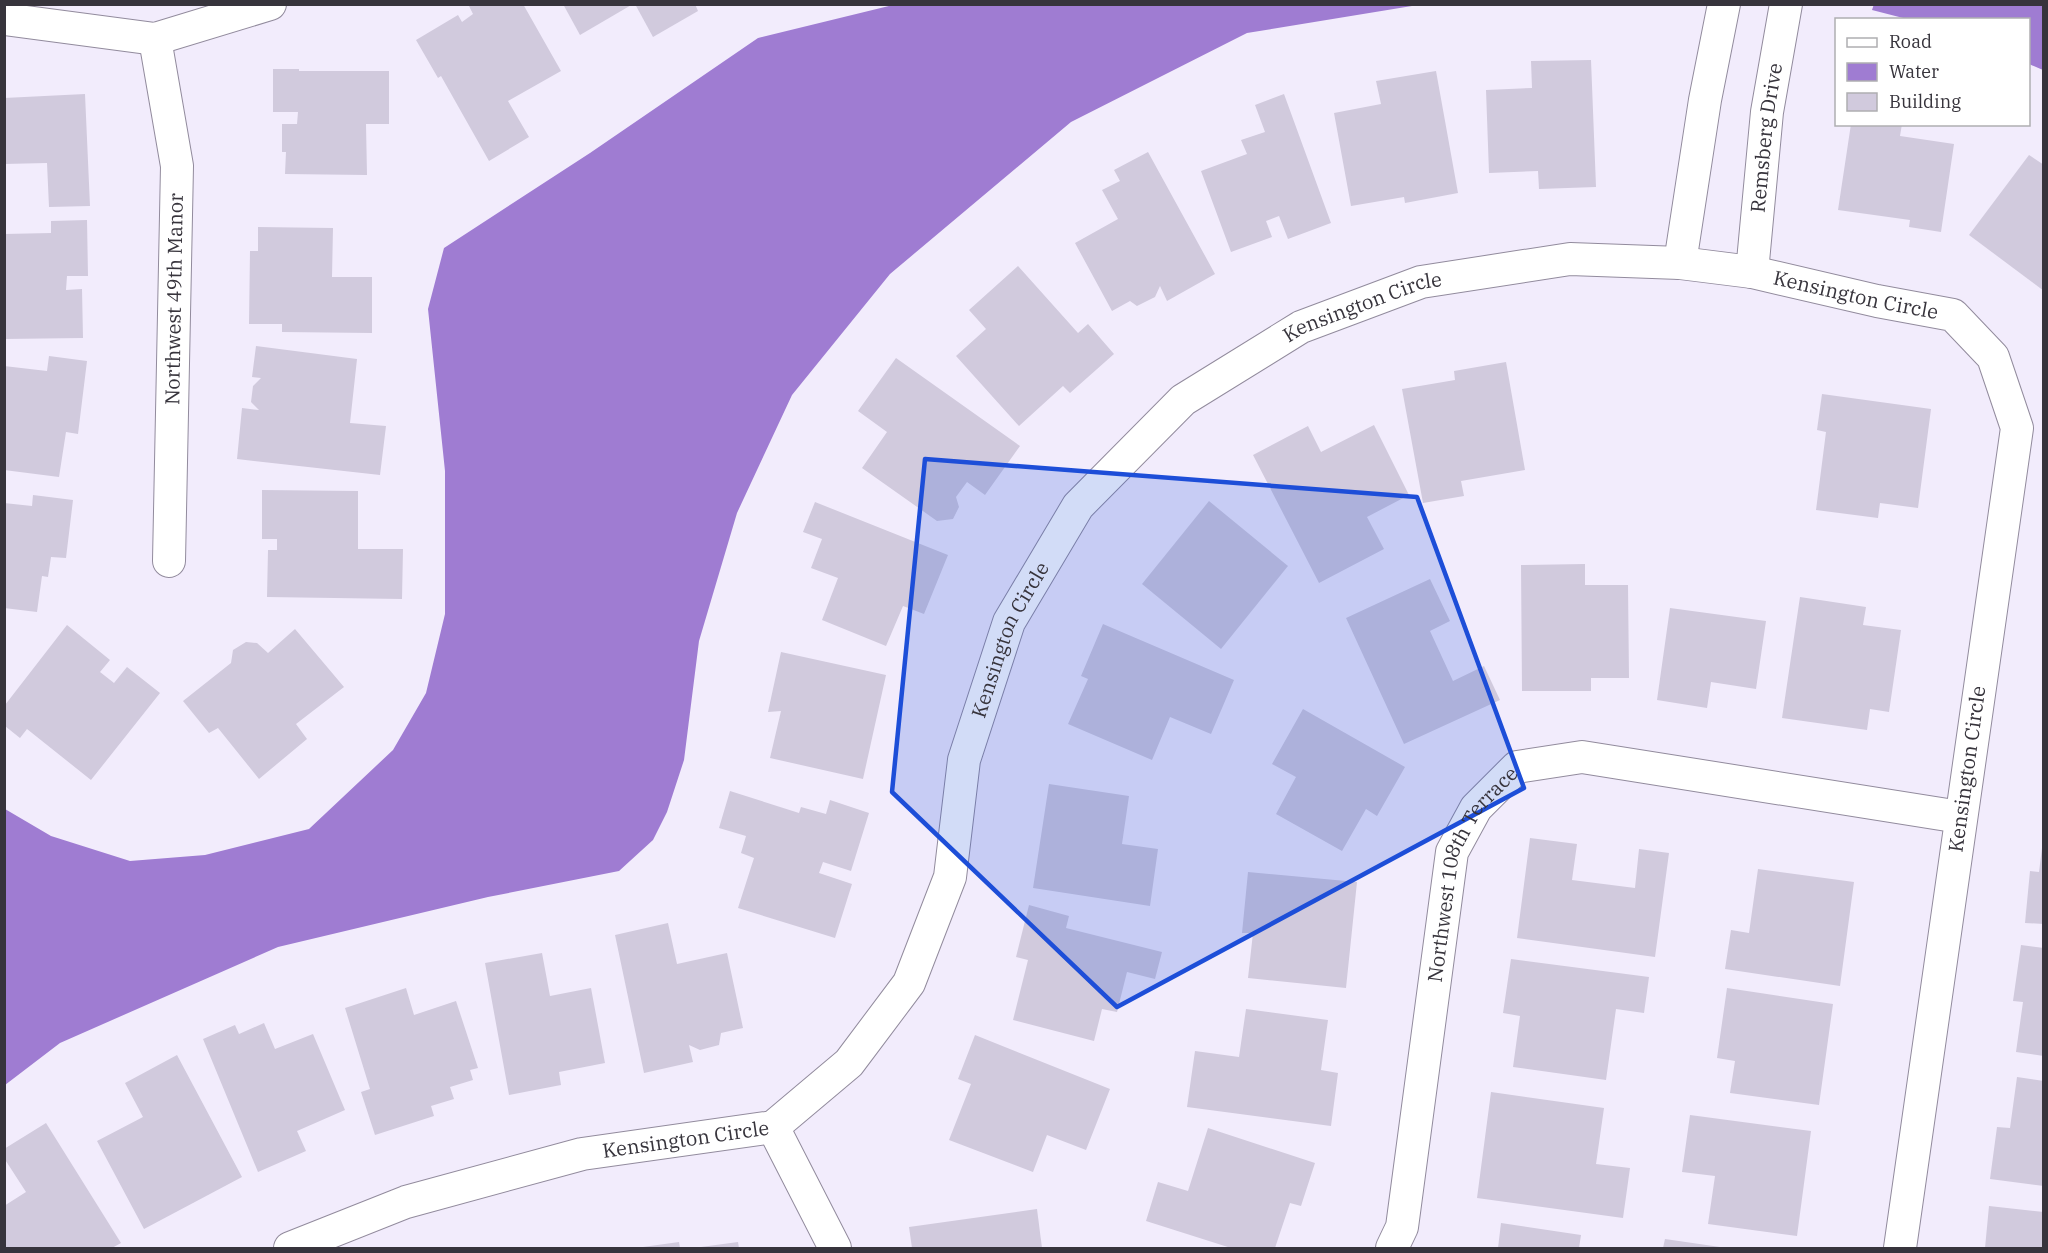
<svg xmlns="http://www.w3.org/2000/svg" width="2048" height="1253" font-family="'IBM Plex Serif',serif">
<rect width="100%" height="100%" fill="#f2ecfc"/>
<!-- water -->
<g fill="#9f7cd2">
<path d="M1874,4L2043,5V70L2029,64L2028,20L1907,19L1872,10Z"/>
<path d="M893,5H1418L1247,33L1071,122L890,274L792,395L737,513L699,641L684,760L667,812L653,840L619,871L488,897L278,947L60,1043L5,1085V809L51,836L130,861L205,855L309,829L393,750L426,693L445,614V471L428,309L444,248L590,153L758,38Z"/>
</g>
<!-- building -->
<g fill="#d1cadd">
<path d="M523,4L561,71L508,101L529,137L489,161L441,76L438,78L416,40L458,15L462,22L473,14L468,4Z"/>
<path d="M563,4H633L580,35Z"/>
<path d="M635,4H695L698,11L653,37Z"/>
<path d="M1591,60L1596,187L1539,189L1538,171L1489,173L1486,90L1532,88L1531,61Z"/>
<path d="M273,69H299V71H389V124H366L367,175L285,174L286,152H282V124H297L298,112H273Z"/>
<path d="M1436,71L1458,193L1405,203L1404,197L1351,206L1334,113L1381,104L1376,81Z"/>
<path d="M85,94L90,206L49,207L47,163L4,164V98Z"/>
<path d="M1284,94L1331,223L1288,239L1279,216L1266,221L1272,237L1231,252L1201,171L1247,154L1241,140L1265,132L1255,105Z"/>
<path d="M1851,124H1902L1900,136L1954,144L1941,232L1909,227L1910,220L1838,210Z"/>
<path d="M1148,152L1215,274L1167,301L1160,286L1155,297L1137,306L1130,301L1112,311L1075,243L1118,219L1102,190L1120,181L1114,170Z"/>
<path d="M2029,155L2044,165V291L1969,235Z"/>
<path d="M87,220L88,276H67L66,290L82,289L83,338L4,339V234L51,233V221Z"/>
<path d="M258,227L333,228L332,277H372V333L282,332V324H249L250,251H258Z"/>
<path d="M1018,266L1078,333L1088,324L1114,354L1070,393L1063,386L1019,426L956,356L986,329L969,310Z"/>
<path d="M256,346L357,359L350,423L386,426L380,475L237,459L242,408L259,410L251,402L253,386L261,378L252,377Z"/>
<path d="M49,356L87,361L78,434L66,432L59,477L4,470V366L47,371Z"/>
<path d="M896,358L1020,446L985,495L967,482L956,497L959,507L953,519L937,521L862,468L887,432L858,411Z"/>
<path d="M1506,362L1525,470L1461,481L1464,496L1423,503L1402,389L1455,380L1454,371Z"/>
<path d="M1822,394L1931,409L1918,508L1880,503L1878,518L1816,510L1826,432L1817,430Z"/>
<path d="M1374,425L1409,495L1367,517L1384,549L1319,583L1253,455L1308,426L1321,452Z"/>
<path d="M262,490L358,491V549H403L402,599L267,597L268,550H277V539H262Z"/>
<path d="M33,495L73,500L66,558L51,557L48,577L42,576L37,612L4,608V503L32,506Z"/>
<path d="M1209,501L1288,566L1221,649L1142,584Z"/>
<path d="M815,502L948,555L924,614L903,606L886,646L822,620L838,578L811,568L822,539L803,532Z"/>
<path d="M1585,564V585H1628L1629,678H1591V691H1522L1521,565Z"/>
<path d="M1430,579L1450,621L1430,631L1453,681L1484,666L1500,700L1404,744L1346,618Z"/>
<path d="M1800,597L1866,607L1863,625L1901,630L1889,712L1870,709L1867,730L1782,718Z"/>
<path d="M1670,608L1766,621L1756,689L1711,682L1707,708L1657,700Z"/>
<path d="M1103,624L1234,680L1211,734L1170,717L1152,760L1068,724L1088,679L1081,676Z"/>
<path d="M67,625L110,660L100,672L114,683L127,667L160,693L91,780L27,729L20,738L5,726V705Z"/>
<path d="M295,629L344,687L296,724L307,739L259,779L218,728L209,733L183,701L231,663L233,650L246,642L257,643L268,653Z"/>
<path d="M781,652L886,675L863,779L770,758L781,711L768,712Z"/>
<path d="M1303,709L1405,767L1377,816L1366,809L1342,851L1276,814L1296,777L1272,764Z"/>
<path d="M1049,784L1129,796L1122,844L1158,849L1150,906L1033,888Z"/>
<path d="M730,791L799,813L801,807L826,814L830,800L869,813L851,871L823,862L819,873L852,884L835,938L738,908L754,858L741,853L746,836L719,828Z"/>
<path d="M1530,838L1577,844L1572,880L1635,888L1639,849L1669,853L1655,957L1517,938Z"/>
<path d="M2042,848H2044V924L2025,923L2030,871L2039,872Z"/>
<path d="M1758,869L1854,882L1840,986L1725,969L1731,930L1749,933Z"/>
<path d="M1248,872L1357,882L1346,988L1248,978L1253,933H1242Z"/>
<path d="M1029,905L1069,916L1066,928L1162,952L1155,979L1127,972L1117,1012L1102,1009L1094,1041L1013,1020L1028,960L1016,957Z"/>
<path d="M668,923L677,964L727,953L743,1028L721,1033L719,1045L700,1050L689,1045L693,1062L644,1073L615,935Z"/>
<path d="M2021,945L2044,948V1056L2016,1052L2023,1002L2013,1001Z"/>
<path d="M542,953L550,996L591,988L605,1063L559,1072L561,1085L509,1095L485,963Z"/>
<path d="M1511,959L1649,977L1644,1013L1616,1009L1606,1080L1513,1067L1520,1016L1503,1013Z"/>
<path d="M406,988L414,1015L456,1001L478,1068L470,1070L473,1080L450,1087L454,1099L431,1106L434,1116L375,1135L361,1092L370,1089L345,1008Z"/>
<path d="M1727,988L1833,1004L1819,1105L1730,1093L1735,1061L1717,1058Z"/>
<path d="M1246,1009L1328,1020L1321,1070L1338,1073L1331,1126L1187,1107L1195,1051L1239,1057Z"/>
<path d="M264,1023L275,1049L313,1034L345,1110L297,1131L306,1151L258,1172L203,1039L235,1025L239,1034Z"/>
<path d="M975,1035L1110,1089L1086,1150L1047,1135L1033,1172L949,1140L971,1084L958,1079Z"/>
<path d="M177,1055L242,1177L144,1229L97,1141L143,1117L125,1083Z"/>
<path d="M2017,1077L2044,1081V1186L1990,1179L1997,1127L2010,1128Z"/>
<path d="M1491,1092L1604,1108L1596,1164L1630,1168L1623,1218L1477,1198Z"/>
<path d="M1690,1115L1811,1131L1797,1236L1708,1224L1715,1176L1682,1172Z"/>
<path d="M46,1123L121,1243L112,1248H7L4,1245V1206L26,1192L4,1158V1149Z"/>
<path d="M1208,1128L1315,1163L1301,1206L1290,1203L1275,1248H1231L1146,1221L1158,1182L1188,1191Z"/>
<path d="M1989,1206L2044,1212V1248H1985Z"/>
<path d="M1037,1209L1042,1248H912L909,1227Z"/>
<path d="M1501,1223L1581,1235L1579,1248H1498Z"/>
<path d="M1665,1239L1720,1247L1719,1248H1663Z"/>
<path d="M679,1242L680,1248H643V1247Z"/>
<path d="M738,1242L739,1248H701V1247Z"/>
</g>
<g fill="none" stroke-linecap="round" stroke-linejoin="round">
<!-- street casing -->
<g stroke="#928b9d" stroke-width="34">
<g id="street">
<path d="M4,19L155,39L270,4"/>
<path d="M155,39L177,166L169,561"/>
<path d="M1680,263L1705,100L1724,4"/>
<path id="s1" d="M1752,272L1767,112L1786,4"/>
<path d="M773,1127L835,1248"/>
<path id="s2" d="M290,1248L406,1202L582,1154L773,1127L849,1063L909,983L950,877L964,760L1009,622L1078,506L1183,400L1301,327L1421,282L1570,259L1680,263L1752,272L1877,301L1953,315L1993,357L2017,428L1900,1248"/>
<path id="s3" d="M1392,1248L1402,1227L1452,852L1476,808L1517,767L1582,757L1960,817"/>
</g>
</g>
<!-- street -->
<use href="#street" stroke="#fff" stroke-width="32"/>
</g>
<!-- marked area -->
<path fill="#1d4ed8" fill-opacity="0.2" stroke="#1d4ed8" stroke-width="4.5" stroke-linejoin="round" d="M925,459L1417,497L1524,788L1117,1007L892,792Z"/>
<g text-anchor="middle" stroke-width="5" stroke-linejoin="round" paint-order="stroke">
<!-- street labels -->
<g font-size="20" fill="#37343c" stroke="#fff">
<text dy="7" stroke="none"><textPath href="#s1" startOffset="135">Remsberg Drive</textPath></text>
<text dy="7" stroke="none"><textPath href="#s2" startOffset="2067">Kensington Circle</textPath></text>
<text transform="translate(174 299) rotate(-89)" y="7">Northwest 49th Manor</text>
<text dy="7" stroke="none"><textPath href="#s2" startOffset="1564">Kensington Circle</textPath></text>
<text dy="7" stroke="none"><textPath href="#s2" startOffset="1060">Kensington Circle</textPath></text>
<text transform="translate(1967 769) rotate(-82)" y="7">Kensington Circle</text>
<text dy="7" stroke="none"><textPath href="#s3" startOffset="388">Northwest 108th Terrace</textPath></text>
<text dy="7" stroke="none"><textPath href="#s2" startOffset="412">Kensington Circle</textPath></text>
</g>
</g>
<!-- border -->
<rect width="2048" height="1253" fill="none" stroke="#37343c" stroke-width="12"/>
<!-- legend -->
<rect x="1835" y="18" width="195" height="108" fill="#ffffff" stroke="#afaeb1" stroke-width="1.5"/>
<rect x="1847" y="38" width="30" height="9" fill="#ffffff" stroke="#afaeb1" stroke-width="1.5"/>
<text x="1889" y="48" font-size="18" fill="#37343c">Road</text>
<rect x="1847" y="63" width="30" height="18" fill="#9f7cd2" stroke="#afaeb1" stroke-width="1.5"/>
<text x="1889" y="78" font-size="18" fill="#37343c">Water</text>
<rect x="1847" y="93" width="30" height="18" fill="#d1cadd" stroke="#afaeb1" stroke-width="1.5"/>
<text x="1889" y="108" font-size="18" fill="#37343c">Building</text>
</svg>
